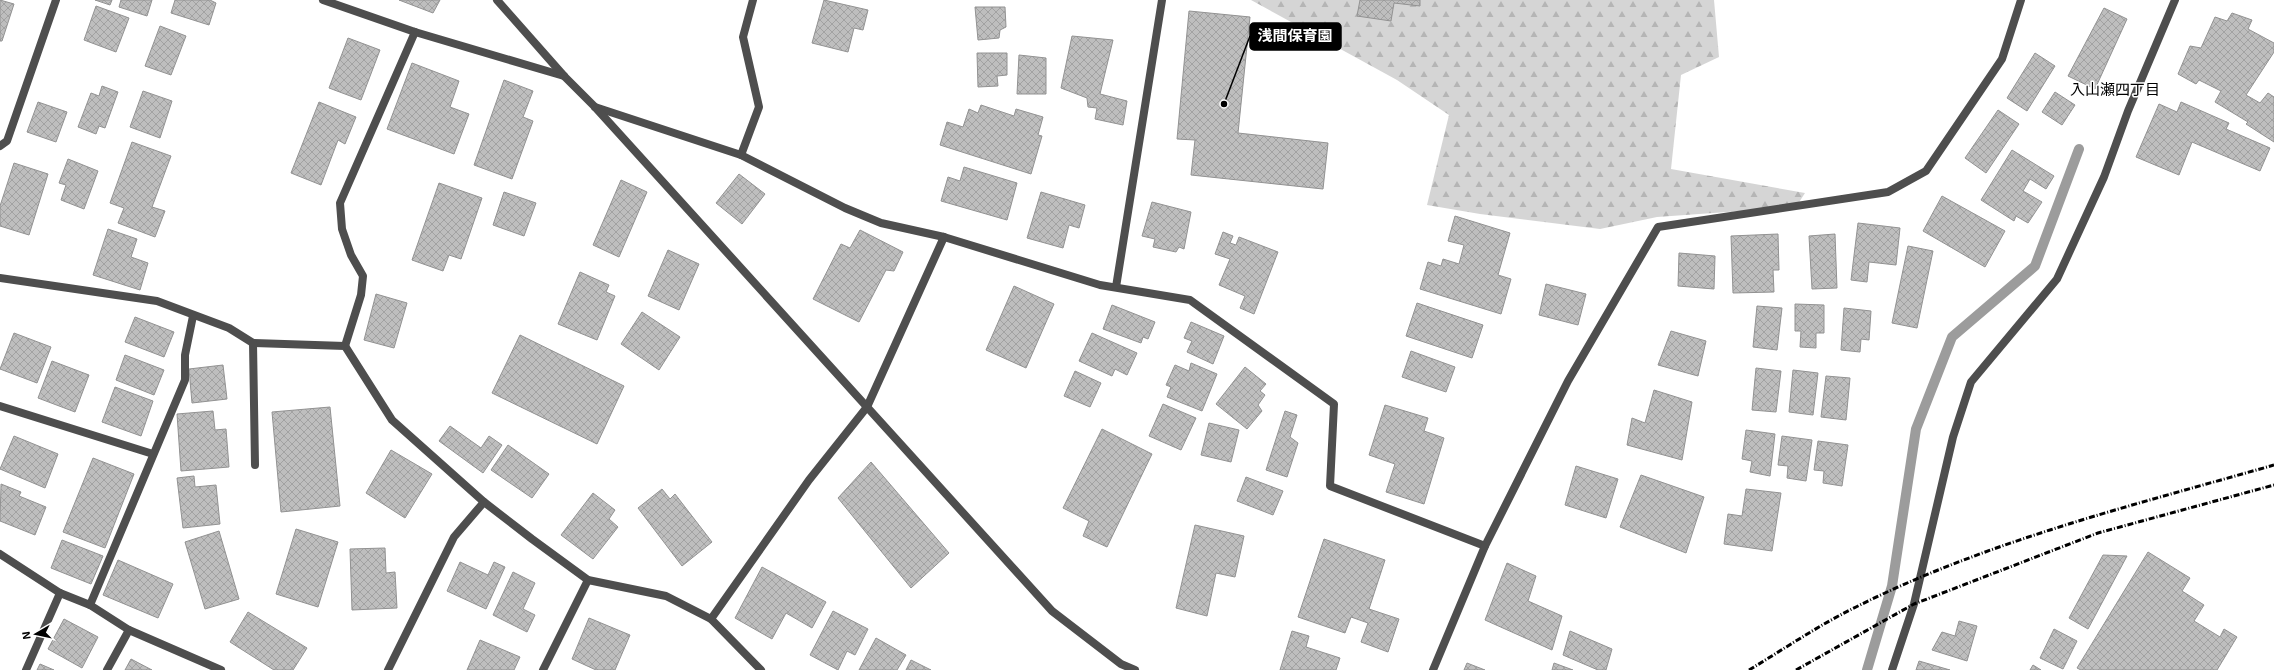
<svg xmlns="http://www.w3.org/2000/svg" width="2274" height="670" font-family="'Exo 2','Noto Sans JP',sans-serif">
<defs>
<pattern id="forest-firs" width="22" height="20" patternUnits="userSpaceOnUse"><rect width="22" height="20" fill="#d5d5d5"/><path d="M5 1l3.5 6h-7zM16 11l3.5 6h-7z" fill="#b5b5b5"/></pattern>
<pattern id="building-cross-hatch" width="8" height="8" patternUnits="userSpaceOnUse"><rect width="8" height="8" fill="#bebebe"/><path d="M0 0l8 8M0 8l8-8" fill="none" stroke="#a2a2a2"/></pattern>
</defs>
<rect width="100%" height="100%" fill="#fff"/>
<!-- forest -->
<path fill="url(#forest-firs)" d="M1251,0H1714L1719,57L1681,75L1671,169L1805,193L1796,207L1657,217L1600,229L1480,214L1427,205L1449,115L1397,80Z"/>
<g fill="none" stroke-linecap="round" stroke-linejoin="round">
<!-- stream -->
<path stroke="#9c9c9c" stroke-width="10" d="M1867,670L1892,586L1916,429L1952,337L2035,266L2079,149"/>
</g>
<!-- building -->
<g fill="url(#building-cross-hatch)" stroke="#929292">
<path d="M0,0L14,4L2,41H0Z"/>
<path d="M95,0H112L110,5Z"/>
<path d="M121,0H152L147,16L119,7Z"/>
<path d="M175,0H210L216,3L209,25L171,13Z"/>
<path d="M399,0H440L433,13Z"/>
<path d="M824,0L868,10L863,30L854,28L848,52L812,43Z"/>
<path d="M1360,0H1420V6L1394,3L1391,21L1357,16Z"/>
<path d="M96,6L129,18L116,52L84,40Z"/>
<path d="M975,7H1005L1006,27L1000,30L999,38L978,40Z"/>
<path d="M2104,8L2127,19L2095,89L2068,76Z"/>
<path d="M1189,11L1250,17L1238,133L1328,143L1323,189L1191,175L1195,140L1177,139Z"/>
<path d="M2232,13L2252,20L2248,29L2274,43V52L2246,95L2260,103L2268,93L2274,97V142L2246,124L2248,122L2215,102L2221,91L2199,80L2196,84L2178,74L2190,46L2201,48L2215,17L2227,21Z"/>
<path d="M160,26L186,36L171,75L145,66Z"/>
<path d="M1072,36L1113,40L1100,94L1127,101L1123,125L1095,119L1097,108L1088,107L1087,98L1061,88Z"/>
<path d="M348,38L380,50L361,100L329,88Z"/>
<path d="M977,53H1007V75L997,76L998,86L978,87Z"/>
<path d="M2035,53L2055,66L2027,111L2007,98Z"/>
<path d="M1019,55L1046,58V94H1017Z"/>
<path d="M412,63L459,81L450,107L469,114L454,154L387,129Z"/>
<path d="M504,80L533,91L523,117L533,121L512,179L474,165Z"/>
<path d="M102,86L118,92L105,128L99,126L96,134L78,127L91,93L99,96Z"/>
<path d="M143,91L172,101L160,138L130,127Z"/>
<path d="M2055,92L2075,105L2062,125L2042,112Z"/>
<path d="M38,102L67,112L56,142L27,132Z"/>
<path d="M319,102L356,117L345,144L338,140L321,185L291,173Z"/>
<path d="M2181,102L2229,123L2226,129L2270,148L2260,171L2192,142L2179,175L2136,157L2159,104L2177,112Z"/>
<path d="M981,105L1014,116L1016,109L1043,117L1038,135L1042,136L1031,174L940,145L947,122L963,127L969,109L978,113Z"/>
<path d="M1998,110L2019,124L1986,173L1965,158Z"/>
<path d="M132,142L171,156L152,207L165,211L155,237L118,223L124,208L110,203Z"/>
<path d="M2012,150L2054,176L2046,189L2030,179L2023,191L2042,202L2028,223L2016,216L2014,221L1981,200Z"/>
<path d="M68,159L98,171L84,209L61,200L66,185L59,183Z"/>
<path d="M14,163L48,174L29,235L0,226V206Z"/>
<path d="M964,167L1017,183L1007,220L941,201L948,177L960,181Z"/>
<path d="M739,174L765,194L742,224L716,203Z"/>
<path d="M621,180L647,192L619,257L593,245Z"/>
<path d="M439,183L482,198L461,259L449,255L443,271L412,260Z"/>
<path d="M504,192L536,203L524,236L493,225Z"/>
<path d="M1041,192L1085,205L1079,228L1069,225L1063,248L1027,238Z"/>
<path d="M1942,196L2005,231L1985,267L1923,231Z"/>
<path d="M1152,202L1191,212L1184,249L1179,247L1176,252L1153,247L1155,239L1142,236Z"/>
<path d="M1455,216L1510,233L1498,275L1511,279L1501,314L1420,289L1428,262L1441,266L1443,259L1459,264L1464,245L1448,241Z"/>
<path d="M1858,223L1900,228L1896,265L1869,262L1867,282L1851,280Z"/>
<path d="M108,229L137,239L131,257L148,263L140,290L93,275Z"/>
<path d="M860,230L903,252L894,271L886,270L859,322L813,299L841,244L850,248Z"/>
<path d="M1223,232L1233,236L1230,243L1236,245L1239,237L1278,252L1254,314L1240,308L1245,296L1219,285L1230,259L1215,254Z"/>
<path d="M1778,234L1779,270H1773L1774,292L1733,293L1731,236Z"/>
<path d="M1835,234L1837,288L1812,289L1809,236Z"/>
<path d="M1908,246L1933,251L1917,328L1892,323Z"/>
<path d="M668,250L699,264L679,310L648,296Z"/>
<path d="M1679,253L1715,256L1714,289L1678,286Z"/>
<path d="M580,272L609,285L606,292L615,296L597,340L558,324Z"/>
<path d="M1546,284L1586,294L1578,325L1539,315Z"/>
<path d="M1014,286L1054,304L1026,368L986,350Z"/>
<path d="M376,294L407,303L394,348L364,340Z"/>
<path d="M1417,303L1483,325L1472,358L1406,336Z"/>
<path d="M1795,304L1824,305V333H1816V348L1800,347L1801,331H1795Z"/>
<path d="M1112,305L1155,322L1148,339L1143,337L1141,343L1103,329Z"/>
<path d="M1757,306L1782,308L1777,350L1753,347Z"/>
<path d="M1844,308L1871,311L1869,340L1861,339L1860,352L1841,350Z"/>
<path d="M642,312L680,337L659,370L621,344Z"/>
<path d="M135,317L174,332L164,357L125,342Z"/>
<path d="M1191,322L1224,336L1213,364L1187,352L1192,341L1184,338Z"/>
<path d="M1671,331L1706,341L1698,376L1658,365Z"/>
<path d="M14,333L51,347L37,383L0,369Z"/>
<path d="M1092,333L1137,353L1127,375L1115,369L1112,376L1079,361Z"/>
<path d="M520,335L624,386L597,444L492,393Z"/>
<path d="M1411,351L1455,367L1446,392L1402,377Z"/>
<path d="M125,355L164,370L154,395L116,380Z"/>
<path d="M52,361L89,375L75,412L38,398Z"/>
<path d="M1191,363L1217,374L1202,411L1167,397L1171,387L1166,385L1175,365L1189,371Z"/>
<path d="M223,365L227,399L192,403L189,369Z"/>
<path d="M1245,367L1266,384L1260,391L1265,395L1258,405L1262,411L1247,429L1216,404Z"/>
<path d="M1756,368L1781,371L1776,412L1752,410Z"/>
<path d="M1793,370L1818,373L1813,415L1789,412Z"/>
<path d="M1075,371L1101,383L1090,407L1064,396Z"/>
<path d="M1826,376L1850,378L1846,420L1821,417Z"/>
<path d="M115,387L153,401L141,436L102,422Z"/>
<path d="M1654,390L1692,402L1682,460L1627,445L1632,418L1645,423Z"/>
<path d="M1163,404L1196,418L1181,450L1149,436Z"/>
<path d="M1385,405L1428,418L1424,431L1444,438L1424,504L1386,492L1395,464L1369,455Z"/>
<path d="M330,407L340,506L281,512L272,412Z"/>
<path d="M213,411L215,430L226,429L229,467L181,471L177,414Z"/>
<path d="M1285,411L1297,415L1290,437L1298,443L1287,477L1266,470Z"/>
<path d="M1209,423L1239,430L1231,462L1201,455Z"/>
<path d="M450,426L481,448L489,436L502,445L483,473L439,441Z"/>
<path d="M1102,429L1152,454L1107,547L1083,536L1089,521L1063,508Z"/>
<path d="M1746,430L1775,434L1770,476L1750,472L1752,461L1742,459Z"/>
<path d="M14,436L58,454L45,488L0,469Z"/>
<path d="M1782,436L1812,440L1806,481L1787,478L1788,466L1778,465Z"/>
<path d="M1818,441L1848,445L1842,486L1823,483L1824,471L1814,470Z"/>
<path d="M508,445L549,474L532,498L491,470Z"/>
<path d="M391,450L432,474L405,518L366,493Z"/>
<path d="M93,458L134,474L105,548L63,532Z"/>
<path d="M871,462L949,553L911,588L838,498Z"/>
<path d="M1576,466L1618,479L1606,518L1565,505Z"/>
<path d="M1641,475L1704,497L1686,553L1620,527Z"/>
<path d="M194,476L195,487L216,485L220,524L183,528L177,478Z"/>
<path d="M1246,477L1283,491L1273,515L1237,501Z"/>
<path d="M1,484L21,492L19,496L46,507L35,535L0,521Z"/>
<path d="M662,489L670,499L675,494L712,542L682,566L638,508Z"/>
<path d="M1746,489L1781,493L1772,551L1724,544L1728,514L1742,516Z"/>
<path d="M593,493L615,510L609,519L618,527L593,559L561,535Z"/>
<path d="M1195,525L1244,536L1235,577L1216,573L1207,616L1176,608Z"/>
<path d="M296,529L338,542L318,607L276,594Z"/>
<path d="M219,531L239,599L205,609L185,542Z"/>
<path d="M1324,539L1385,560L1369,609L1399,619L1388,652L1361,642L1368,623L1351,617L1345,633L1298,617Z"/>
<path d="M62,540L103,556L91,584L51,568Z"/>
<path d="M385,548L386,573L395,572L397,608L352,610L350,549Z"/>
<path d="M2148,552L2190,578L2182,591L2204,605L2194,621L2220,637L2224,629L2237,637L2217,670H2081L2077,668Z"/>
<path d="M2103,555L2127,556L2088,629L2069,618Z"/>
<path d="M118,560L173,584L158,618L103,595Z"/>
<path d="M460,562L488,575L494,562L505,567L486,609L447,591Z"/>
<path d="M1507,563L1536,576L1528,601L1562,616L1552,650L1485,620Z"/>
<path d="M762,567L826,602L812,628L786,613L772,639L735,618Z"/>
<path d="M513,572L535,583L523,609L535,615L527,632L493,615Z"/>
<path d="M833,611L868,629L855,655L847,651L838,670L810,655Z"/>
<path d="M248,612L307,648L293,670H274L230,642Z"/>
<path d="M589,618L630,635L615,670H596L572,659Z"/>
<path d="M64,619L98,637L82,668L48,649Z"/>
<path d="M1959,621L1977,626L1967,661L1932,650L1942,632L1955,636Z"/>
<path d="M2054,629L2077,641L2063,669L2040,658Z"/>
<path d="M1292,631L1309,636L1306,647L1340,658L1336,670H1280Z"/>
<path d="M1570,631L1612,649L1606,670H1598L1563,655Z"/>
<path d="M876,638L906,655L897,670H859Z"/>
<path d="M480,640L520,657L514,670H467Z"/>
<path d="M131,659L152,670H125Z"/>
<path d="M911,660L931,670H906Z"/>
<path d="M1919,661L1950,670H1916Z"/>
<path d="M1467,663L1485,670H1464Z"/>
<path d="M1554,663L1573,670H1552Z"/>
<path d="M40,664L54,670H37Z"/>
<path d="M2033,665L2041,670H2030Z"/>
</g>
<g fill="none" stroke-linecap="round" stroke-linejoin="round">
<!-- minor -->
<g stroke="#4e4e4e" stroke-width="8">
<path d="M323,0L415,32L564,76"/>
<path d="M595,107L741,155L845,208L881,223L944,237L1100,285L1190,300L1334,404L1330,486L1485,546"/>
<path d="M0,146L7,141L56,0"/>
<path d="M741,155L759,107L743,37L753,0"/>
<path d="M0,278L157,301L229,328L253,343L345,346L392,420L484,502L532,539L588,580L666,596L711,619L761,670"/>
<path d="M1116,287L1162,0"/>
<path d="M253,343L255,465"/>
<path d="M345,346L361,295L363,276L351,255L342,229L340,203L415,32"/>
<path d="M0,406L153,454"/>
<path d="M0,554L60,593L90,605L129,630L221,670"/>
<path d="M90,605L185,380V355L193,316"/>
<path d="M711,619L809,480L867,407L944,237"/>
<path d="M26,670L60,593"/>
<path d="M107,670L129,630"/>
<path d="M388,670L454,537L484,502"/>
<path d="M543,670L588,580"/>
<path d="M1433,670L1485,546L1568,381L1658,227L1888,192L1926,171L2002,59L2021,0"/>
<path d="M1892,670L1914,604L1953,437L1971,382L2057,279L2104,177L2128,111L2175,0"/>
</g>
<!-- tertiary -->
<path stroke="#4e4e4e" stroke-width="8" d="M497,0L564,76L595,107L1052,611L1121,664L1135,670"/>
<!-- rail -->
<g stroke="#000" stroke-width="3" stroke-dasharray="6 2 1 2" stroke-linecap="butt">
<path d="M1749,670C1784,649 1819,625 1856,607C1987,541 2134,505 2274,465"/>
<path d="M1796,670L1914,604L2098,533L2274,485"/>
</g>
</g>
<g text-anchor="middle" stroke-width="3" stroke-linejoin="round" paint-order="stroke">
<!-- neighbourhood labels -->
<g font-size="15" fill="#000" stroke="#fff">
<text x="2115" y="95">入山瀬四丁目</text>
</g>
</g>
<!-- callouts -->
<path fill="none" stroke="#000" stroke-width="1.5" d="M1224 104L1250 36"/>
<circle fill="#000" stroke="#fff" stroke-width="1.5" cx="1224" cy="104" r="4"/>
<rect fill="#000" stroke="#000" stroke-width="1.5" x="1250" y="23" width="91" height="27" rx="4"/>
<g font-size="15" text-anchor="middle" font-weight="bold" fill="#fff">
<text x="1295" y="41">浅間保育園</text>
</g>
<!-- north arrow -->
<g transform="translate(36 634) rotate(261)" stroke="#ffffff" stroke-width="3" paint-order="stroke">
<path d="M0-3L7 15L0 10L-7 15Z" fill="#000000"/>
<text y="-6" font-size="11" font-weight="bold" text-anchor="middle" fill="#000000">N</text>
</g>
</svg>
